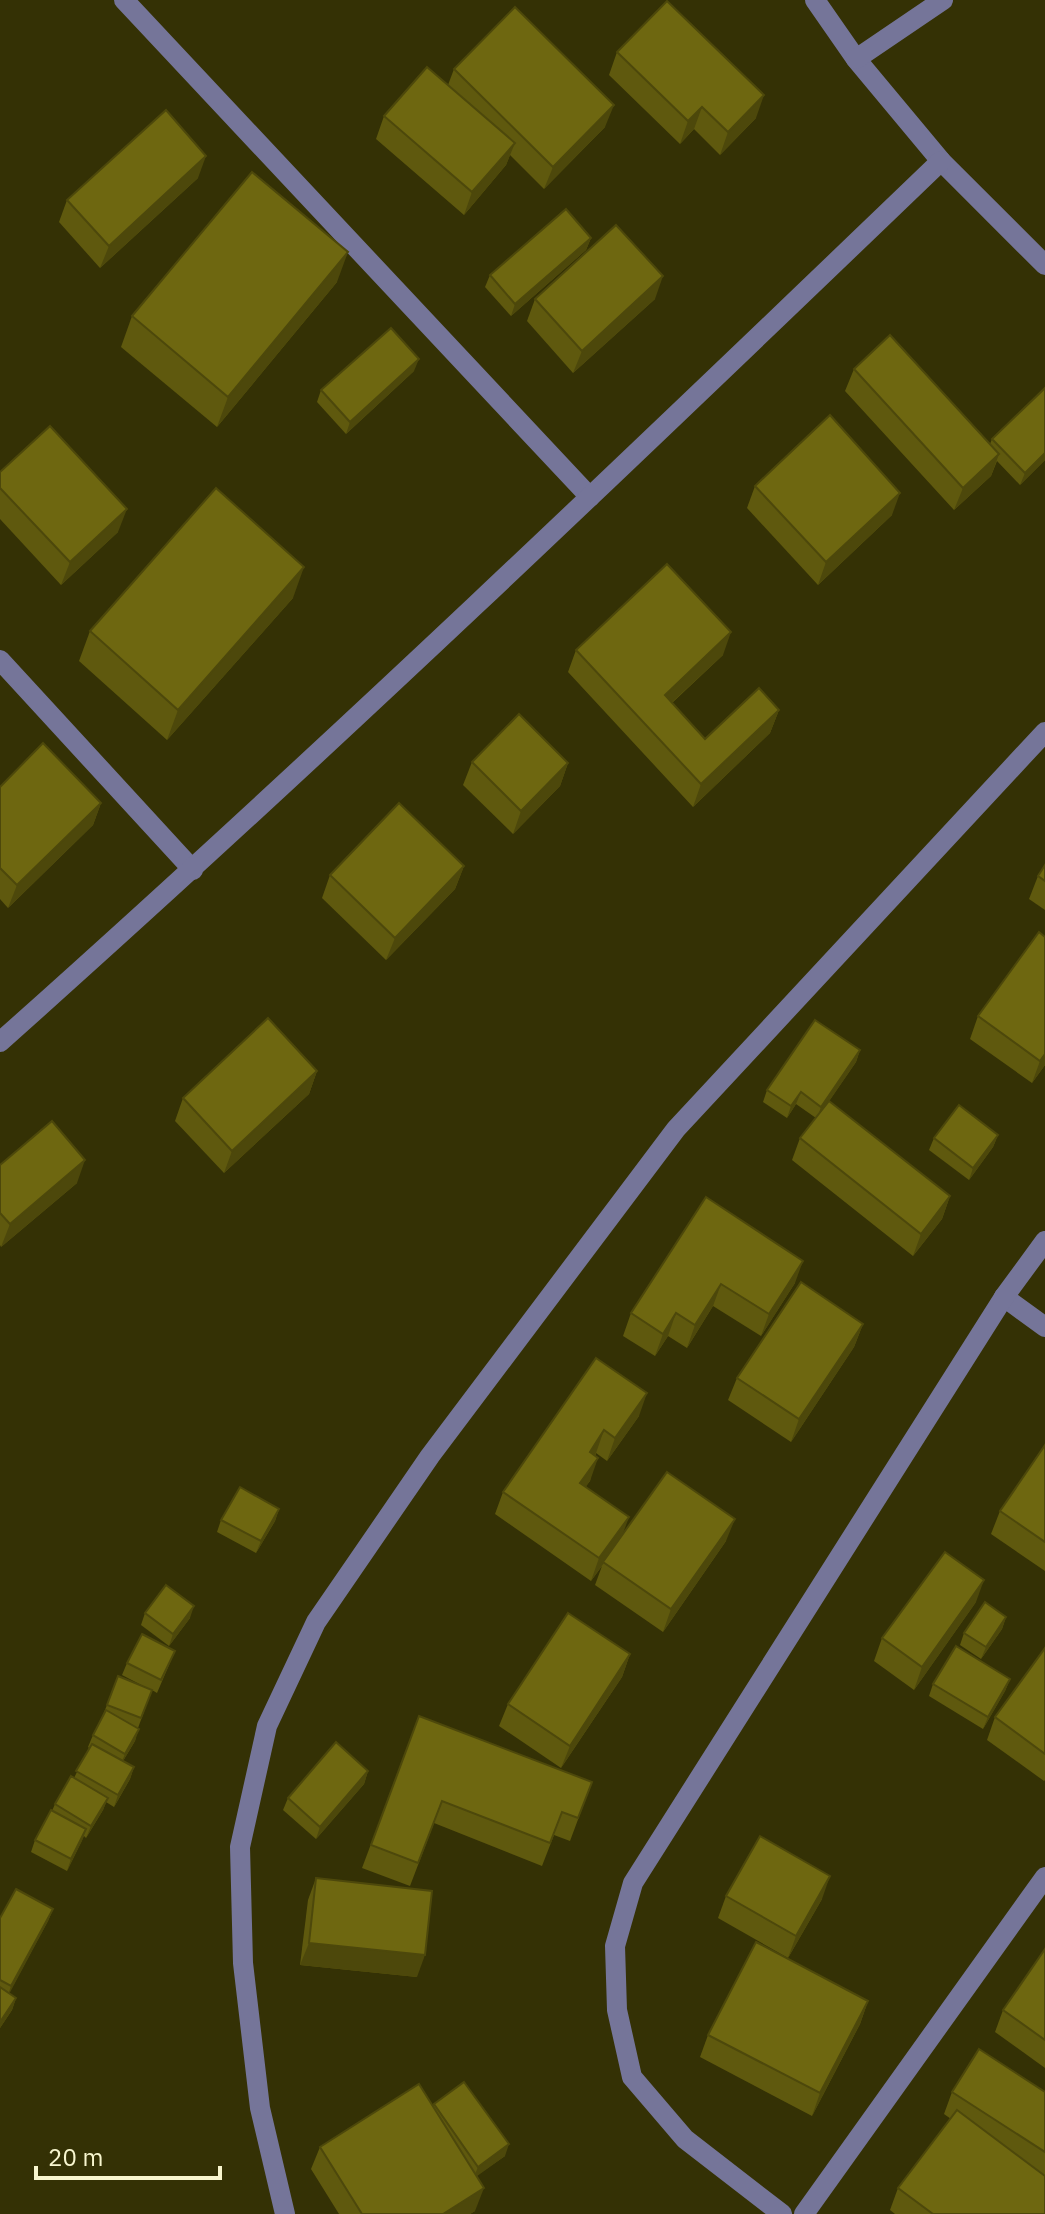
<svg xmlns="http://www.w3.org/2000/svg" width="1045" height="2214" font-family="'IBM Plex Sans',sans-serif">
<rect width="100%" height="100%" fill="#343105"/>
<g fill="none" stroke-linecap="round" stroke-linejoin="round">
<!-- minor -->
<g stroke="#757599" stroke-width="20">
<path d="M124,0L590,497"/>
<path d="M815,0L856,59L941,161L1045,265"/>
<path d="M856,59L943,0"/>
<path d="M0,660L193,870"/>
<path d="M0,1042C321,756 631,459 941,161"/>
<path d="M1004,1297L1045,1327"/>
<path d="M285,2214L260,2108L243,1963L240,1847L267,1726L316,1622L430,1456L676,1129L1045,732"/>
<path d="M782,2214L685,2139L632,2077L617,2010L615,1946L633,1883L1004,1297L1045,1241"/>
<path d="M804,2214L1045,1877"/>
</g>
</g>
<!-- wall -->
<g fill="#5f590e">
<path d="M617,52L756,118L720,155L694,129L680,144L609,75Z"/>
<path d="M454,69L605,127L544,189L510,155L506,165L464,215L376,139L384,116L448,85Z"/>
<path d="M198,178L100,268L59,222L67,200Z"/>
<path d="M591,238L586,250L511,316L485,287L490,275Z"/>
<path d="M337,282L217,427L121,347L132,316Z"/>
<path d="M535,299H655L573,373L527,321Z"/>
<path d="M854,369L990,444L992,439L1045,460L1020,485L997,461L991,476L954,510L845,391Z"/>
<path d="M414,371L346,434L317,402L321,390Z"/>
<path d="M0,472L118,532L61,585L0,519Z"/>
<path d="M755,486L892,515L818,585L747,508Z"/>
<path d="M293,598L167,740L79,661L90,631Z"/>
<path d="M576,650L723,655L672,703L705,739L779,710L770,733L693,807L568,672Z"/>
<path d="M472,762L568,763L560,786L513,834L463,785Z"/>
<path d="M0,787L101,803L93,825L8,908L0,899Z"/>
<path d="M1045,865V910L1029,899L1038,876Z"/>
<path d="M464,866L455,889L386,960L322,898L330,875Z"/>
<path d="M978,1016L1045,1065L1032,1083L970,1039Z"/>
<path d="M860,1050L856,1062L829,1101L950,1196L942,1219L913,1256L792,1160L800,1138L816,1118L796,1104L787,1118L763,1102L767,1090Z"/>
<path d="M317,1071L309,1094L224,1173L175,1121L183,1098Z"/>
<path d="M998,1135L993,1147L969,1180L929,1150L934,1138Z"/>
<path d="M0,1165L77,1183L1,1247L0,1245Z"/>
<path d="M706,1197L795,1283L761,1336L713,1306L687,1348L668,1336L655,1356L623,1336L631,1313Z"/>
<path d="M863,1324L854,1347L791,1442L728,1400L737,1378Z"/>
<path d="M596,1358L639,1416L607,1461L596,1453L590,1481L586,1486L622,1535L726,1541L663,1632L595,1585L602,1566L591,1581L495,1514L503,1492Z"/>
<path d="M1045,1445V1571L991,1534L1000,1511Z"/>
<path d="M279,1509L275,1521L256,1553L217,1532L221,1520Z"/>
<path d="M976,1602L914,1690L874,1661L882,1638Z"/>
<path d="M145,1613L190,1618L169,1646L141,1625Z"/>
<path d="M1006,1617L1002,1629L981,1659L960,1645L964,1633Z"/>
<path d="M1045,1648V1780L1044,1781L987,1740L995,1717Z"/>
<path d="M175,1651L157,1693L152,1690L138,1728L135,1741L123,1761L134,1767L130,1779L114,1807L106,1802L103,1810L86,1838L84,1836L67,1871L31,1852L35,1840L52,1811L55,1804L74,1778L89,1748L88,1747L93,1735L102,1717L107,1705L147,1688L122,1675L127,1663Z"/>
<path d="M630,1654L622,1677L561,1768L499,1726L508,1704Z"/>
<path d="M1010,1679L1005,1691L983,1729L929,1696L933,1684Z"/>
<path d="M419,1716L592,1782L570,1841L554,1835L542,1866L434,1823L410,1886L362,1868Z"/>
<path d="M368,1771L364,1784L316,1839L283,1810L288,1798Z"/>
<path d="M316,1878L417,1977L300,1965L308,1900Z"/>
<path d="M726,1896L822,1899L788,1958L718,1918Z"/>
<path d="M53,1909L48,1921L9,1993L16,1998L12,2010L0,2028V1918Z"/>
<path d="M1045,1949V2068L995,2032L1003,2010Z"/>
<path d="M868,2001L860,2024L812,2116L700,2057L708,2035Z"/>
<path d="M952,2092H1045V2214H895L890,2210L898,2188L951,2119L944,2114Z"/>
<path d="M434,2104L505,2156L476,2176L475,2211L470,2214H339L311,2169L320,2147L433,2106Z"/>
</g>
<!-- shaded-wall -->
<g fill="#4d480b">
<path d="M764,95L756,118L720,155L728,132Z"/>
<path d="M614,105L605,127L544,189L553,167Z"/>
<path d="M702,107L694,129L680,144L688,121Z"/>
<path d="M515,143L506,165L464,215L472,192Z"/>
<path d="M206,156L198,178L100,268L109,246Z"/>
<path d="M591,238L586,250L511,316L515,304Z"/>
<path d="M348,252L337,282L217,427L228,397Z"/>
<path d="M663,276L655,299L573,373L582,351Z"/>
<path d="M419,359L414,371L346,434L350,422Z"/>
<path d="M1045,453V460L1020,485L1025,473Z"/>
<path d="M999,454L991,476L954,510L963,488Z"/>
<path d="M900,493L892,515L818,585L826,562Z"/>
<path d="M127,509L118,532L61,585L70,562Z"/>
<path d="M304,567L293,598L167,740L178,710Z"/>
<path d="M731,632L723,655L656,717L665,695Z"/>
<path d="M779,710L770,733L693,807L701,784Z"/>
<path d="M568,763L560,786L513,834L521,811Z"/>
<path d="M101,803L93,825L8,908L17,885Z"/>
<path d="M464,866L455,889L386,960L395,938Z"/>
<path d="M860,1050L856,1062L817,1119L821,1107Z"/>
<path d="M1045,1054V1065L1032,1083L1040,1061Z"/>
<path d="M317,1071L309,1094L224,1173L232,1151Z"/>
<path d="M801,1092L796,1104L787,1118L791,1106Z"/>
<path d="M998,1135L993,1147L969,1180L973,1168Z"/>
<path d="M85,1160L77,1183L1,1247L10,1224Z"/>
<path d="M950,1196L942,1219L913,1256L921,1234Z"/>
<path d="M803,1261L795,1283L761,1336L769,1314Z"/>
<path d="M721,1284L713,1306L687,1348L695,1325Z"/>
<path d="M676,1313L668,1336L655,1356L663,1334Z"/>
<path d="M863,1324L854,1347L791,1442L799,1419Z"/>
<path d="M647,1393L639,1416L607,1461L615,1438Z"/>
<path d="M604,1430L596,1453L582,1474L590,1452Z"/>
<path d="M598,1458L590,1481L572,1505L580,1483Z"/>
<path d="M279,1509L275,1521L256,1553L261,1541Z"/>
<path d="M629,1517L621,1539L591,1581L599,1558Z"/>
<path d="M735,1519L726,1541L663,1632L671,1609Z"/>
<path d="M984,1580L976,1602L914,1690L922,1667Z"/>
<path d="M194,1606L190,1618L169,1646L173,1634Z"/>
<path d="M1006,1617L1002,1629L981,1659L986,1647Z"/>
<path d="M630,1654L622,1677L561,1768L570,1746Z"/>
<path d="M1010,1679L1005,1691L983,1729L988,1717Z"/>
<path d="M139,1729L135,1741L120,1766L125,1754Z"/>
<path d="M134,1767L130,1779L114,1807L118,1795Z"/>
<path d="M368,1771L364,1784L316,1839L320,1827Z"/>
<path d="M108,1798L103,1810L86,1838L91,1826Z"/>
<path d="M86,1829L82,1841L67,1871L71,1859Z"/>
<path d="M830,1876L822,1899L788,1958L796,1936Z"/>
<path d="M53,1909L48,1921L7,1998L11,1986Z"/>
<path d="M309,1943L425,1955L417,1977L300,1965Z"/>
<path d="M16,1998L12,2010L0,2028V2022Z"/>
<path d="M868,2001L860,2024L812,2116L820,2093Z"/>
<path d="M509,2144L505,2156L473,2179L478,2167Z"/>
<path d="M484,2188L475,2211L470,2214H443Z"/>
</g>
<!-- building -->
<g fill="#6e6710" stroke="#4d480b" stroke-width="2">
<path d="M667,1L764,95L728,132L702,107L688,121L617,52Z"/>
<path d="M515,7L614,105L553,167L454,69Z"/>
<path d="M427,67L515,143L472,192L384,116Z"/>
<path d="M166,110L206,156L109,246L67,200Z"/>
<path d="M252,172L348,252L228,397L132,316Z"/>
<path d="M566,209L591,238L515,304L490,275Z"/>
<path d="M616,225L663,276L582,351L535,299Z"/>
<path d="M391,328L419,359L350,422L321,390Z"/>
<path d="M890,335L999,454L963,488L854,369Z"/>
<path d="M1045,388V453L1025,473L992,439Z"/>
<path d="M830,415L900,493L826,562L755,486Z"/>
<path d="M50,426L127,509L70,562L0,488V472Z"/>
<path d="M216,488L304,567L178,710L90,631Z"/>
<path d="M667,564L731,632L665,695L705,739L759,688L779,710L701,784L576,650Z"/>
<path d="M519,714L568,763L521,811L472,762Z"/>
<path d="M43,743L101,803L17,885L0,868V787Z"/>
<path d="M399,803L464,866L395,938L330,875Z"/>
<path d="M1045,865V881L1038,876Z"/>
<path d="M1039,932L1045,937V1054L1040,1061L978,1016Z"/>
<path d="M268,1018L317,1071L232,1151L183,1098Z"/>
<path d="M815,1020L860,1050L821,1107L801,1092L791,1106L767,1090Z"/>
<path d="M829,1101L950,1196L921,1234L800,1138Z"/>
<path d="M959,1105L998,1135L973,1168L934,1138Z"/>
<path d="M52,1121L85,1160L10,1224L0,1213V1165Z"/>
<path d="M706,1197L803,1261L769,1314L721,1284L695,1325L676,1313L663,1334L631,1313Z"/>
<path d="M801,1282L863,1324L799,1419L737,1378Z"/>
<path d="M596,1358L647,1393L615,1438L604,1430L590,1452L598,1458L580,1483L629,1517L599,1558L503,1492Z"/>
<path d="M1045,1445V1542L1000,1511Z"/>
<path d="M667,1472L735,1519L671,1609L603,1562Z"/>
<path d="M240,1487L279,1509L261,1541L221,1520Z"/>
<path d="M945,1552L984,1580L922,1667L882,1638Z"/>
<path d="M166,1585L194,1606L173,1634L145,1613Z"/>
<path d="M985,1602L1006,1617L986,1647L964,1633Z"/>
<path d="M568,1613L630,1654L570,1746L508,1704Z"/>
<path d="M142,1634L175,1651L161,1680L127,1663Z"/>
<path d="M956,1646L1010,1679L988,1717L933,1684Z"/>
<path d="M1045,1648V1754L995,1717Z"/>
<path d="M118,1676L152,1690L141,1718L107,1705Z"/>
<path d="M106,1710L139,1729L125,1754L93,1735Z"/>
<path d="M419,1716L592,1782L578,1818L562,1812L550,1843L442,1801L418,1863L371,1845Z"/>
<path d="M336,1742L368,1771L320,1827L288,1798Z"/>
<path d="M92,1744L134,1767L118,1795L76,1771Z"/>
<path d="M71,1776L108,1798L91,1826L55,1804Z"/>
<path d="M51,1810L86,1829L71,1859L35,1840Z"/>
<path d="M760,1836L830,1876L796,1936L726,1896Z"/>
<path d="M316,1878L432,1891L425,1955L309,1943Z"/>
<path d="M16,1889L53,1909L11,1986L0,1980V1918Z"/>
<path d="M756,1942L868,2001L820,2093L708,2035Z"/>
<path d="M1045,1949V2040L1003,2010Z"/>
<path d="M0,1987L16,1998L0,2022Z"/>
<path d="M979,2049L1045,2092V2152L952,2092Z"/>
<path d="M464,2082L509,2144L478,2167L434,2104Z"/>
<path d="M419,2084L484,2188L443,2214H362L320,2147Z"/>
<path d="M957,2110L1045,2176V2214H933L898,2188Z"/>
</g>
<!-- scale -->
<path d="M36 2166v12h184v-12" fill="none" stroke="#f8f6cf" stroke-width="4"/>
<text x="48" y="2166" font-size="24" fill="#f8f6cf" stroke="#343105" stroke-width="6" paint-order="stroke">20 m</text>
</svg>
